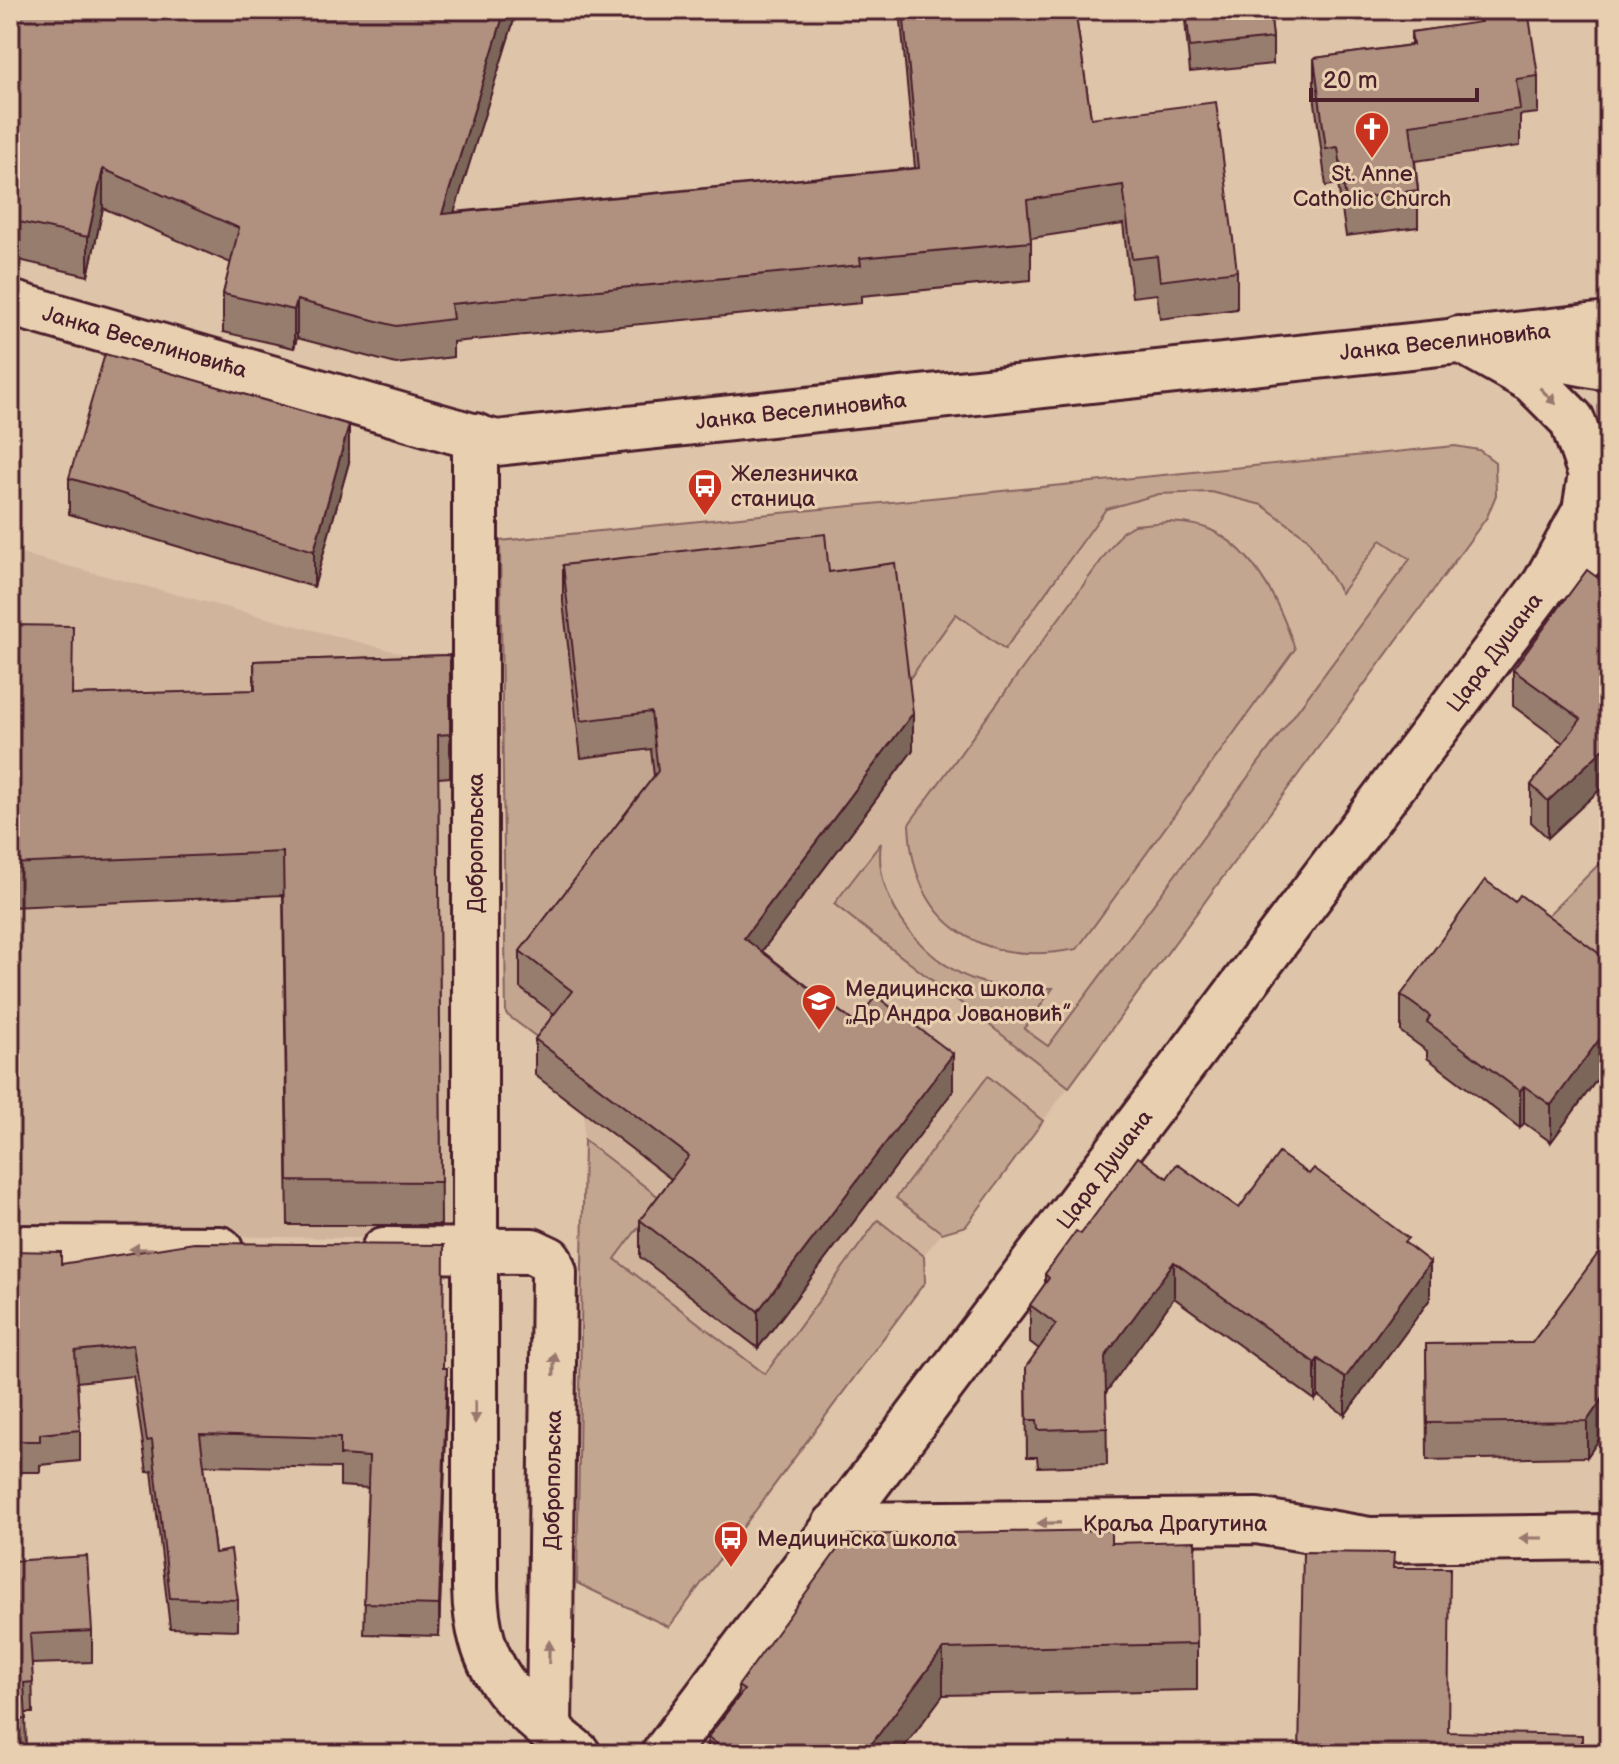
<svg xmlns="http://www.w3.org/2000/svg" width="1619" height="1764" font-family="'Balsamiq Sans',sans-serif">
<rect width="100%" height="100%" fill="#dec4a8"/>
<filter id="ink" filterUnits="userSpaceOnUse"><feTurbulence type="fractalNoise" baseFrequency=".0125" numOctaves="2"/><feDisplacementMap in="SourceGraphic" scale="16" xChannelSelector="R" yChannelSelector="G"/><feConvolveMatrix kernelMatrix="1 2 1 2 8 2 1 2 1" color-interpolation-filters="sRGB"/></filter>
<g filter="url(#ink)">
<!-- built -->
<g fill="#d0b59c">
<path d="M1455,446L1479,450L1495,462L1496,495L1487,517L966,1226L942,1233L924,1255L925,1282L669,1627L577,1583L584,1113L535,1075L554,1050L506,1014L500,541Z"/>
<path d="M10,551L462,669L485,1240L10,1233Z"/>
</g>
<!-- green -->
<g fill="#c3a690" stroke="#86625e" stroke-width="2">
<path d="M1455,446L1479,450L1495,462L1496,495L1487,517L1069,1087L834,904L881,843C872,901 928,969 985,983C1007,988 1030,988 1053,988L1024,1029L1048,1046L1410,559L1381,540L1341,593L1307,538L1262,505L1211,492L1159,494L1106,509L1005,649L956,614L905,685L581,758L651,749L658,808L572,1028L554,1050L506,1014L500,541Z"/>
<path d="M1168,522C1182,523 1198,524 1211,530C1255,550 1281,607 1295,649L1077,949C981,967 913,925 909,824L1122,532L1134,525Z"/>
<path d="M1609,854V974L1539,924Z"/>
<path d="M988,1076L1043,1121L966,1226L942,1233L896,1198Z"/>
<path d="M584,1140L660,1198L615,1259L765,1374L878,1220L924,1256L925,1282L669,1627L577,1583Z"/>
</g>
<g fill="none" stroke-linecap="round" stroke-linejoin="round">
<!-- pedestrian casing -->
<g stroke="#4a1f2b" stroke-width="50">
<path id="pedestrian" d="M475,436V1250"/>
</g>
<!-- minor casing -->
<g stroke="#4a1f2b" stroke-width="50">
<g id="minor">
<path d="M10,1248L220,1249"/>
<path d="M384,1250L532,1251L549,1259L554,1272L549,1730"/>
<path d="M475,1250V1588C477,1675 515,1702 578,1754"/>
<path d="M835,1525L1257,1521L1369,1540L1609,1537"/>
</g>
</g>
<!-- secondary casing -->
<g stroke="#4a1f2b" stroke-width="50">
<g id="secondary">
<path d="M10,303L496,443L1609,325"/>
<path d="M1459,339L1532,380L1572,420L1591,474L1585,511"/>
<path d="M1500,348L1609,368"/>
<path d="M1554,578L1609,538"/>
<path d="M664,1754L1545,584L1585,511L1609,488"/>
</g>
</g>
<!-- pedestrian -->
<use href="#pedestrian" stroke="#e8cfb0" stroke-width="44"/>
<!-- minor -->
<use href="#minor" stroke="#e8cfb0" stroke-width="44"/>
<!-- secondary -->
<use href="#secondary" stroke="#e8cfb0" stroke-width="44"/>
</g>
<!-- wall -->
<g fill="#977d6e" stroke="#4a1f2b" stroke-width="2">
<path d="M10,10H517L454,212L915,168L900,10H1075L1091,118L1237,271V309L1160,319L1157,294L1132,297L1123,224L1031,238V280L861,296V303L453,342V357L396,364L297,338L294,348L223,332V294L231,263L103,208L88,276L10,258Z"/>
<path d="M1184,10H1270L1273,38V64L1190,72Z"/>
<path d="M1479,10L1538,76V113L1520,115V146L1415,161L1418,190V227L1346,236L1338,184L1326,186L1314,95V58L1411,45V32L1479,23Z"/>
<path d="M349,462L314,587L69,514V478Z"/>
<path d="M563,565L829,572L913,750L762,951L855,1023L953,1091L758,1348L640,1257V1220L671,1179L535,1075V1039L554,1014L520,988V951L654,776L651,749L581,758L563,602Z"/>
<path d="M1609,586V781L1548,838L1531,822V785L1563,743L1513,706V670Z"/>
<path d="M10,625L73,695L254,691V661L450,655V777L438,778L441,1225H288L283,895L10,907Z"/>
<path d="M1515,902L1609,961V1063L1551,1142L1524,1123L1520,1128L1427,1058V1051L1401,1032V995Z"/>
<path d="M1167,1178L1239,1208L1408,1245L1430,1299L1345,1415L1318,1396L1315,1400L1174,1298L1106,1392L1107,1465L1038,1467L1037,1457H1027L1026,1367L1039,1349L1030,1342V1305L1045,1284V1274L1081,1234Z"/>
<path d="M1609,1240V1425L1587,1457L1427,1460L1426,1344L1532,1343Z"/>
<path d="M10,1251L443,1368L447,1399L439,1636L364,1634L368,1488L340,1486V1468L204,1465L215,1553L238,1600V1630L170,1628L152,1471L147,1472L133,1376L77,1382L80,1430V1461L40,1465V1472H10Z"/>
<path d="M1111,1543L1197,1644V1690L943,1695L899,1754H708V1737L738,1698V1686Z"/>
<path d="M10,1561L92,1631V1662L32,1664L33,1713H25L26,1750L10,1751Z"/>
</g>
<!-- shaded-wall -->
<g fill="#7b665a" stroke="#4a1f2b" stroke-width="2">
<path d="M505,10H517L442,252V214Z"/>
<path d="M103,169V208L88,276V237Z"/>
<path d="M297,300V338L294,348V310Z"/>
<path d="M349,425V462L314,587V551Z"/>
<path d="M913,713V750L744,975V938Z"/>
<path d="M1609,744V781L1548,838V801Z"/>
<path d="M1609,1026V1063L1551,1142V1105Z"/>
<path d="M953,1054V1091L758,1348V1311Z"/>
<path d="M1524,1086V1123L1520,1128V1091Z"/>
<path d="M1174,1262V1298L1105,1394V1357Z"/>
<path d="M1430,1262V1299L1345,1415V1378Z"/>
<path d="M1318,1359V1396L1315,1400V1363Z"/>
<path d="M447,1368V1399L439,1636V1605Z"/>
<path d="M1609,1389V1425L1587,1457V1421Z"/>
<path d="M943,1649V1695L899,1754H864Z"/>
</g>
<!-- building -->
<g fill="#b09180" stroke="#4a1f2b" stroke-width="2">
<path d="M10,10H505L442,214L919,168L903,10H1075L1091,118L1216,102L1237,271L1160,281L1157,256L1132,259L1123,185L1027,200L1031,242L860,258L861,265L451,304L453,319L396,326L297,300L294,310L223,294L239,228L103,169L88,237L10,220Z"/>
<path d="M1186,10H1270L1273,38L1190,47Z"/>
<path d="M1479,10H1528L1538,76L1516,79L1520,109L1410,125L1418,190L1346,200L1338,147L1326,149L1314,58L1413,45L1411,32L1481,22Z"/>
<path d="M105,354L349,425L314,551L69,478Z"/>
<path d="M825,534L829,572L895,563L913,713L744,938L855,1023L876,996L953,1054L758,1311L640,1220L689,1156L535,1039L572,991L520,951L658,771L651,712L581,721L563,565Z"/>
<path d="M1587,570L1609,586V744L1548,801L1531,785L1581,719L1513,670Z"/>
<path d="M10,625L73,626L72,695L255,690L254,661L450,655V734L438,735L441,1182L288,1181L283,852L10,864Z"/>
<path d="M1485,880L1515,902L1520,895L1609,961V1026L1551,1105L1524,1086L1520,1091L1427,1022L1430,1016L1401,995Z"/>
<path d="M1279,1153L1309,1174L1314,1168L1408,1238L1404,1242L1430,1262L1345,1378L1318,1359L1315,1363L1174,1262L1105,1357L1107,1428L1038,1430L1037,1420H1027L1026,1367L1056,1324L1030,1305L1049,1278L1045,1274L1076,1231L1081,1234L1138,1157L1167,1178L1177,1164L1239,1208Z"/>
<path d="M1608,1240L1609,1389L1587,1421L1427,1423L1426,1344L1532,1343Z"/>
<path d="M194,1243L444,1245L443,1368H447L439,1605L364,1603L369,1457L340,1455V1438L200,1434L215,1553L231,1550L238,1600L170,1598L152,1440L147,1441L133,1345L75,1351L80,1430L40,1434V1441H10V1251L61,1252V1264Z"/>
<path d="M1111,1530V1543L1195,1541L1197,1644L943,1649L864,1754H730L708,1737L744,1690L738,1686L848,1535Z"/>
<path d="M1303,1552L1394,1553L1393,1568H1450L1448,1732L1582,1735V1754H1299Z"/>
<path d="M87,1556L92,1631L30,1634L33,1682L24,1683L26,1719L10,1720V1561Z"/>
</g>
<!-- one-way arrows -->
<defs><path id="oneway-solid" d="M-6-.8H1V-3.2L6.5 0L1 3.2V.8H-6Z" transform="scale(2)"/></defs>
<g fill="#99776e">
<use href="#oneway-solid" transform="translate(1548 396) rotate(45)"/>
<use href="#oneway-solid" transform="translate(141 1249) rotate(-180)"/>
<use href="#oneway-solid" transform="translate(554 1364) rotate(-89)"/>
<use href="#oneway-solid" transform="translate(475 1412) rotate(90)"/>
<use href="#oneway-solid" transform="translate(1049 1523) rotate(179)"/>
<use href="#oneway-solid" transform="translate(1531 1538) rotate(-180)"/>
<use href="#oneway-solid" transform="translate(549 1652) rotate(-89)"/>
</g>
</g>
<!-- icons -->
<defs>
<g id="church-pin" transform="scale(1.8)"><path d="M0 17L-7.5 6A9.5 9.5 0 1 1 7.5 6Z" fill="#c8321e" stroke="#e8cfb0"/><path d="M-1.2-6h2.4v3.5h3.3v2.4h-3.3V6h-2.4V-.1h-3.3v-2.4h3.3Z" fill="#fff"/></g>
<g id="bus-pin" transform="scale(1.8)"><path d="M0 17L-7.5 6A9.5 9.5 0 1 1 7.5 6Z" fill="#c8321e" stroke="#e8cfb0"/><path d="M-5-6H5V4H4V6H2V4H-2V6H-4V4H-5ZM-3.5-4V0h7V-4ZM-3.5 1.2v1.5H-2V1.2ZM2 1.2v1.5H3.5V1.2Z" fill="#fff"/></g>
<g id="school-pin" transform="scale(1.8)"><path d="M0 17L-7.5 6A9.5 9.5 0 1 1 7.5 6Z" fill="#c8321e" stroke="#e8cfb0"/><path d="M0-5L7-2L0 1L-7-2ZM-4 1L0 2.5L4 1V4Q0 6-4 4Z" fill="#fff"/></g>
</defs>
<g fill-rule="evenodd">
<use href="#church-pin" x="1372" y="129"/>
<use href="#bus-pin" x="705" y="486"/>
<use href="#school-pin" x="819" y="1001"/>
<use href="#bus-pin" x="731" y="1538"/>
</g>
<g text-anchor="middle" stroke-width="6" stroke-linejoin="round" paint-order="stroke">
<!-- poi labels -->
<g font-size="22" fill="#4a1f2b" stroke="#e8cfb0" text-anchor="start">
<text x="1372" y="181" text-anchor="middle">St. Anne<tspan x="1372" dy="25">Catholic Church</tspan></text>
<text x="731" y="481">Железничка<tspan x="731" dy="25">станица</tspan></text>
<text x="845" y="996">Медицинска школа<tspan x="845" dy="25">„Др Андра Јовановић”</tspan></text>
<text x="757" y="1546">Медицинска школа</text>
</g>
<!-- street labels -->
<g font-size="22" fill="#4a1f2b" stroke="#e8cfb0">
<text transform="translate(145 341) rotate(16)" y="8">Јанка Веселиновића</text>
<text transform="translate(1445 341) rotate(-6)" y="8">Јанка Веселиновића</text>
<text transform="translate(801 410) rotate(-6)" y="8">Јанка Веселиновића</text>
<text transform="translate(1494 652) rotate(-53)" y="8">Цара Душана</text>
<text transform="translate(475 843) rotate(-90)" y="8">Добропољска</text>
<text transform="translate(1104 1169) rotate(-53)" y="8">Цара Душана</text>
<text transform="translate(552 1480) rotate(-89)" y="8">Добропољска</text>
<text x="1175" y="1531">Краља Драгутина</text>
</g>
</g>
<!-- margin -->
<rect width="1619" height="1764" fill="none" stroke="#e8cfb0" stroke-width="40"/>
<rect x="20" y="20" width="1579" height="1724" fill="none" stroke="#4a1f2b" stroke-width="3" filter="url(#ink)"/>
<!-- scale -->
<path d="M1311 88v12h166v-12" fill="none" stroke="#4a1f2b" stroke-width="4"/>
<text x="1323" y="88" font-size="24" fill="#4a1f2b" stroke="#e8cfb0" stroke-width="6" paint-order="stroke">20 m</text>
</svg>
